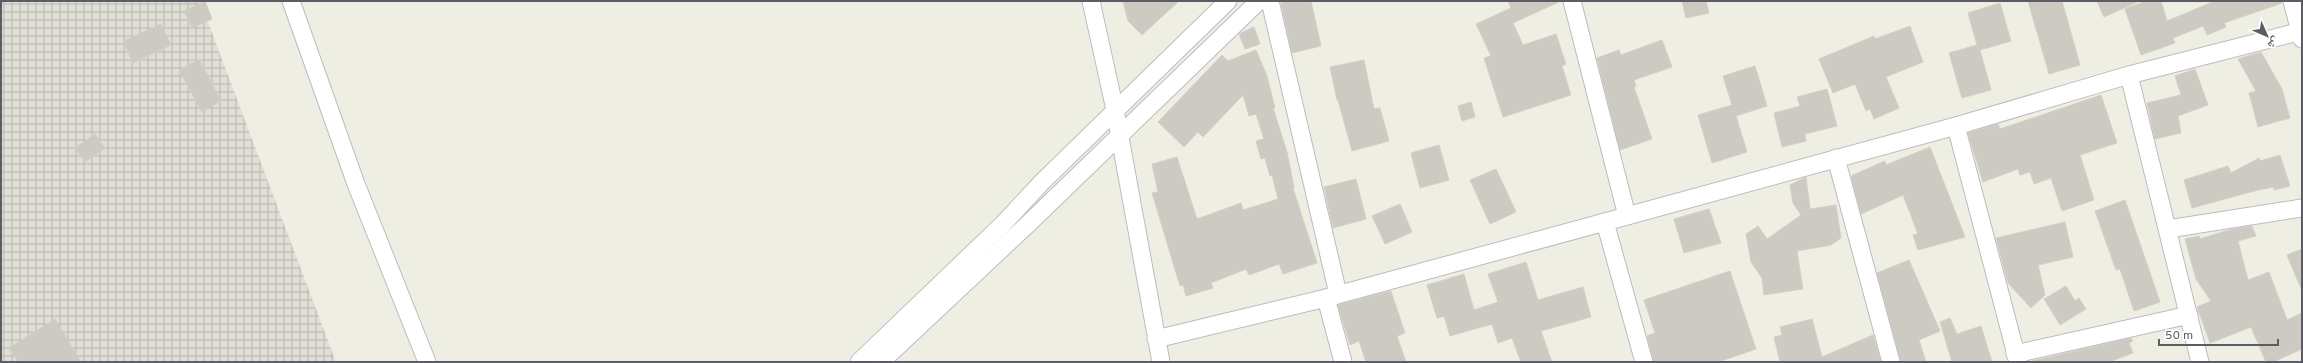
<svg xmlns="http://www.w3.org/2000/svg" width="2303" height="363" font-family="Overpass,'Noto Naskh Arabic',sans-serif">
<defs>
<pattern id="industrial-grid" width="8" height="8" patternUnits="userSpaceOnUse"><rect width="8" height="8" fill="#dfdfd7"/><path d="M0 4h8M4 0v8" fill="none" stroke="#b8b8b2"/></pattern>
</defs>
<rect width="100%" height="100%" fill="#efeee3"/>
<!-- industrial -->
<path fill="url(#industrial-grid)" d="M1,1H200L336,362H1Z"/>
<!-- building -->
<g fill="#cccac2" stroke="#d4d1c1">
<path d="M205,1L212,19L192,28L184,11Z"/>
<path d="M1123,1H1179L1142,35L1128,21Z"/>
<path d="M1287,1H1311L1321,46L1292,53L1281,3Z"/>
<path d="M1508,1H1561L1513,23L1523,45L1556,34L1566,64L1562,66L1571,95L1503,117L1484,58L1491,56L1476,24L1511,8Z"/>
<path d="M1682,1H1706L1709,13L1686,18Z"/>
<path d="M2028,1H2062L2080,65L2049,74Z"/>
<path d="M2097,1H2140L2104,17Z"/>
<path d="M2146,1H2161L2167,21L2215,1H2281L2282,3L2224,23L2226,27L2207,35L2203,26L2173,38L2175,43L2141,55L2125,9Z"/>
<path d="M2000,3L2011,41L1980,50L1991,90L1962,98L1949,53L1977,45L1968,13Z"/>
<path d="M161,24L171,45L133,63L123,41Z"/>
<path d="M1910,26L1923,62L1886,77L1899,108L1874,119L1870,109L1866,111L1855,84L1833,93L1819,59L1874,36L1875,39Z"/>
<path d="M1254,27L1260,44L1245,49L1239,34Z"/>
<path d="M1662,40L1672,67L1634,80L1636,86L1634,87L1652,139L1620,150L1597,58L1619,50L1621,55Z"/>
<path d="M1256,50L1267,76L1275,108H1273L1287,152L1294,187L1293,188L1317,263L1283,274L1279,264L1249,275L1246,269L1211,283L1213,288L1186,296L1183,285L1180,286L1152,193L1158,192L1152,164L1177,157L1197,219L1241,203L1243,210L1278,199L1272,175L1270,176L1265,158L1261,159L1256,141L1264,139L1256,114L1249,116L1243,95L1203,137L1198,132L1184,147L1158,122L1222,55L1228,61Z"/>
<path d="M2261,52L2282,89L2290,118L2258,127L2249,93L2256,91L2238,59Z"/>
<path d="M199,59L221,101L202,112L179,70Z"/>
<path d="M1364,60L1374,109L1380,108L1389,141L1352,151L1338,100H1337L1330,67Z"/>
<path d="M1755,66L1767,106L1736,116L1747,152L1712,163L1698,115L1732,105L1723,76Z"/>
<path d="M2195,69L2208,105L2178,116L2181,133L2155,139L2147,103L2181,95L2175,76Z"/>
<path d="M1827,89L1837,126L1805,134L1806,141L1782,147L1774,113L1800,106L1797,97Z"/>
<path d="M2101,95L2117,143L2080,155L2094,200L2062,211L2051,178L2034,184L2030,172L2020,175L2018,169L1983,182L1968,133L1998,124L2000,129Z"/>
<path d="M1471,102L1475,117L1462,121L1458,106Z"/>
<path d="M95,134L105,148L85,162L75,148Z"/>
<path d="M1439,145L1449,180L1420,188L1411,153Z"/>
<path d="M1930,147L1965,237L1918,250L1913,235L1918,234L1903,195L1861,214L1851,176L1885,161L1886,165Z"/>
<path d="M2280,155L2290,186L2274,190V187L2258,190L2192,208L2184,180L2228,166L2231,173L2259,158L2260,161Z"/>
<path d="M1496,169L1516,212L1490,224L1470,180Z"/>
<path d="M1806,177L1810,209L1836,205L1841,238L1831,245L1797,251L1803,289L1764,295L1762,278L1751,262L1746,234L1758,226L1767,239L1801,215L1793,203L1790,185Z"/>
<path d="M1356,179L1366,219L1333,228L1324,187Z"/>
<path d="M2125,200L2160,302L2134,311L2120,269L2116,270L2095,211Z"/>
<path d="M1400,204L1412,232L1385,244L1372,216Z"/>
<path d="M1709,209L1721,243L1684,253L1674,219Z"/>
<path d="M2065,222L2073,257L2038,265L2045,295L2031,308L2008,283L1996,238Z"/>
<path d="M2252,226L2256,236L2238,241L2248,280L2269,272L2287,320L2302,313V349L2273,362H2266L2251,327L2210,343L2197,307L2211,301L2196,279L2185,239L2199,236L2200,239L2232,229Z"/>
<path d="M2302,249V291L2287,255Z"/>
<path d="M1909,260L1940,331L1919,340L1926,362H1901L1877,273Z"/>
<path d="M1526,262L1538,300L1583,287L1591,317L1541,331L1552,362H1521L1512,338L1498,343L1492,324L1450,336L1444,316L1437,318L1427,285L1464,274L1474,310L1498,302L1488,274Z"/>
<path d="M1730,271L1756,349L1718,362H1654L1647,336L1655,333L1644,300Z"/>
<path d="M2066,286L2075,301L2079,298L2086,309L2060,325L2044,299Z"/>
<path d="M1391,291L1405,333L1397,336L1406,362H1366L1359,341L1350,345L1338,305Z"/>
<path d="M1950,318L1957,334L1981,326L1992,362H1952L1940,322Z"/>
<path d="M55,319L81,362H18L9,348Z"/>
<path d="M1812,319L1822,357L1873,335L1881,362H1780L1774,337L1782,335L1780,327Z"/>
<path d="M2131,338L2133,341L2129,343L2133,353L2109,362H2028Z"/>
</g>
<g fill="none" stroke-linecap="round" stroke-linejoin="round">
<!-- minor casing -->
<g stroke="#bbbcc3" stroke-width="19">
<g id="minor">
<path d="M291,1L356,184L427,362"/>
<path d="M1091,1L1115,110L1161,362"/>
<path d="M1270,1L1338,294"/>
<path d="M1572,1L1627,216"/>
<path d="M2292,1L2302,39"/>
<path d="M2129,75L2200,362"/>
<path d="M1956,126L2018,362"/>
<path d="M1836,158L1891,362"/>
<path d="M1605,222L1644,362"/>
<path d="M2168,229L2302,208"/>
<path d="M1326,298L1343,362"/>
<path d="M1156,339L1326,298L1605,222L1956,126L2129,75L2302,31"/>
<path d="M2015,354L2189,315"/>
<path d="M859,362L1003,224L1042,182L1228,1"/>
<path d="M881,362L1027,225L1259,1"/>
</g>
</g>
<!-- minor -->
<use href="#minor" stroke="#fff" stroke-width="17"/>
</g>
<!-- border -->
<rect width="2303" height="363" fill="none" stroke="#5b5d65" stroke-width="4"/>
<!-- north arrow -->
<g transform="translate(2267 36) rotate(135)" stroke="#ffffff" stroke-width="3" paint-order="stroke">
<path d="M0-3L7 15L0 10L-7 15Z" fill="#5b5d65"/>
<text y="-6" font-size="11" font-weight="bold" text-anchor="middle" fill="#5b5d65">ش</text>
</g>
<!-- scale -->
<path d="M2159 339v6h119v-6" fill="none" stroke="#5b5d65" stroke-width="2"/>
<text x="2165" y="339" font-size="12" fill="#5b5d65" stroke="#ffffff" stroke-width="3" paint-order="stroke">50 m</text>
</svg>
